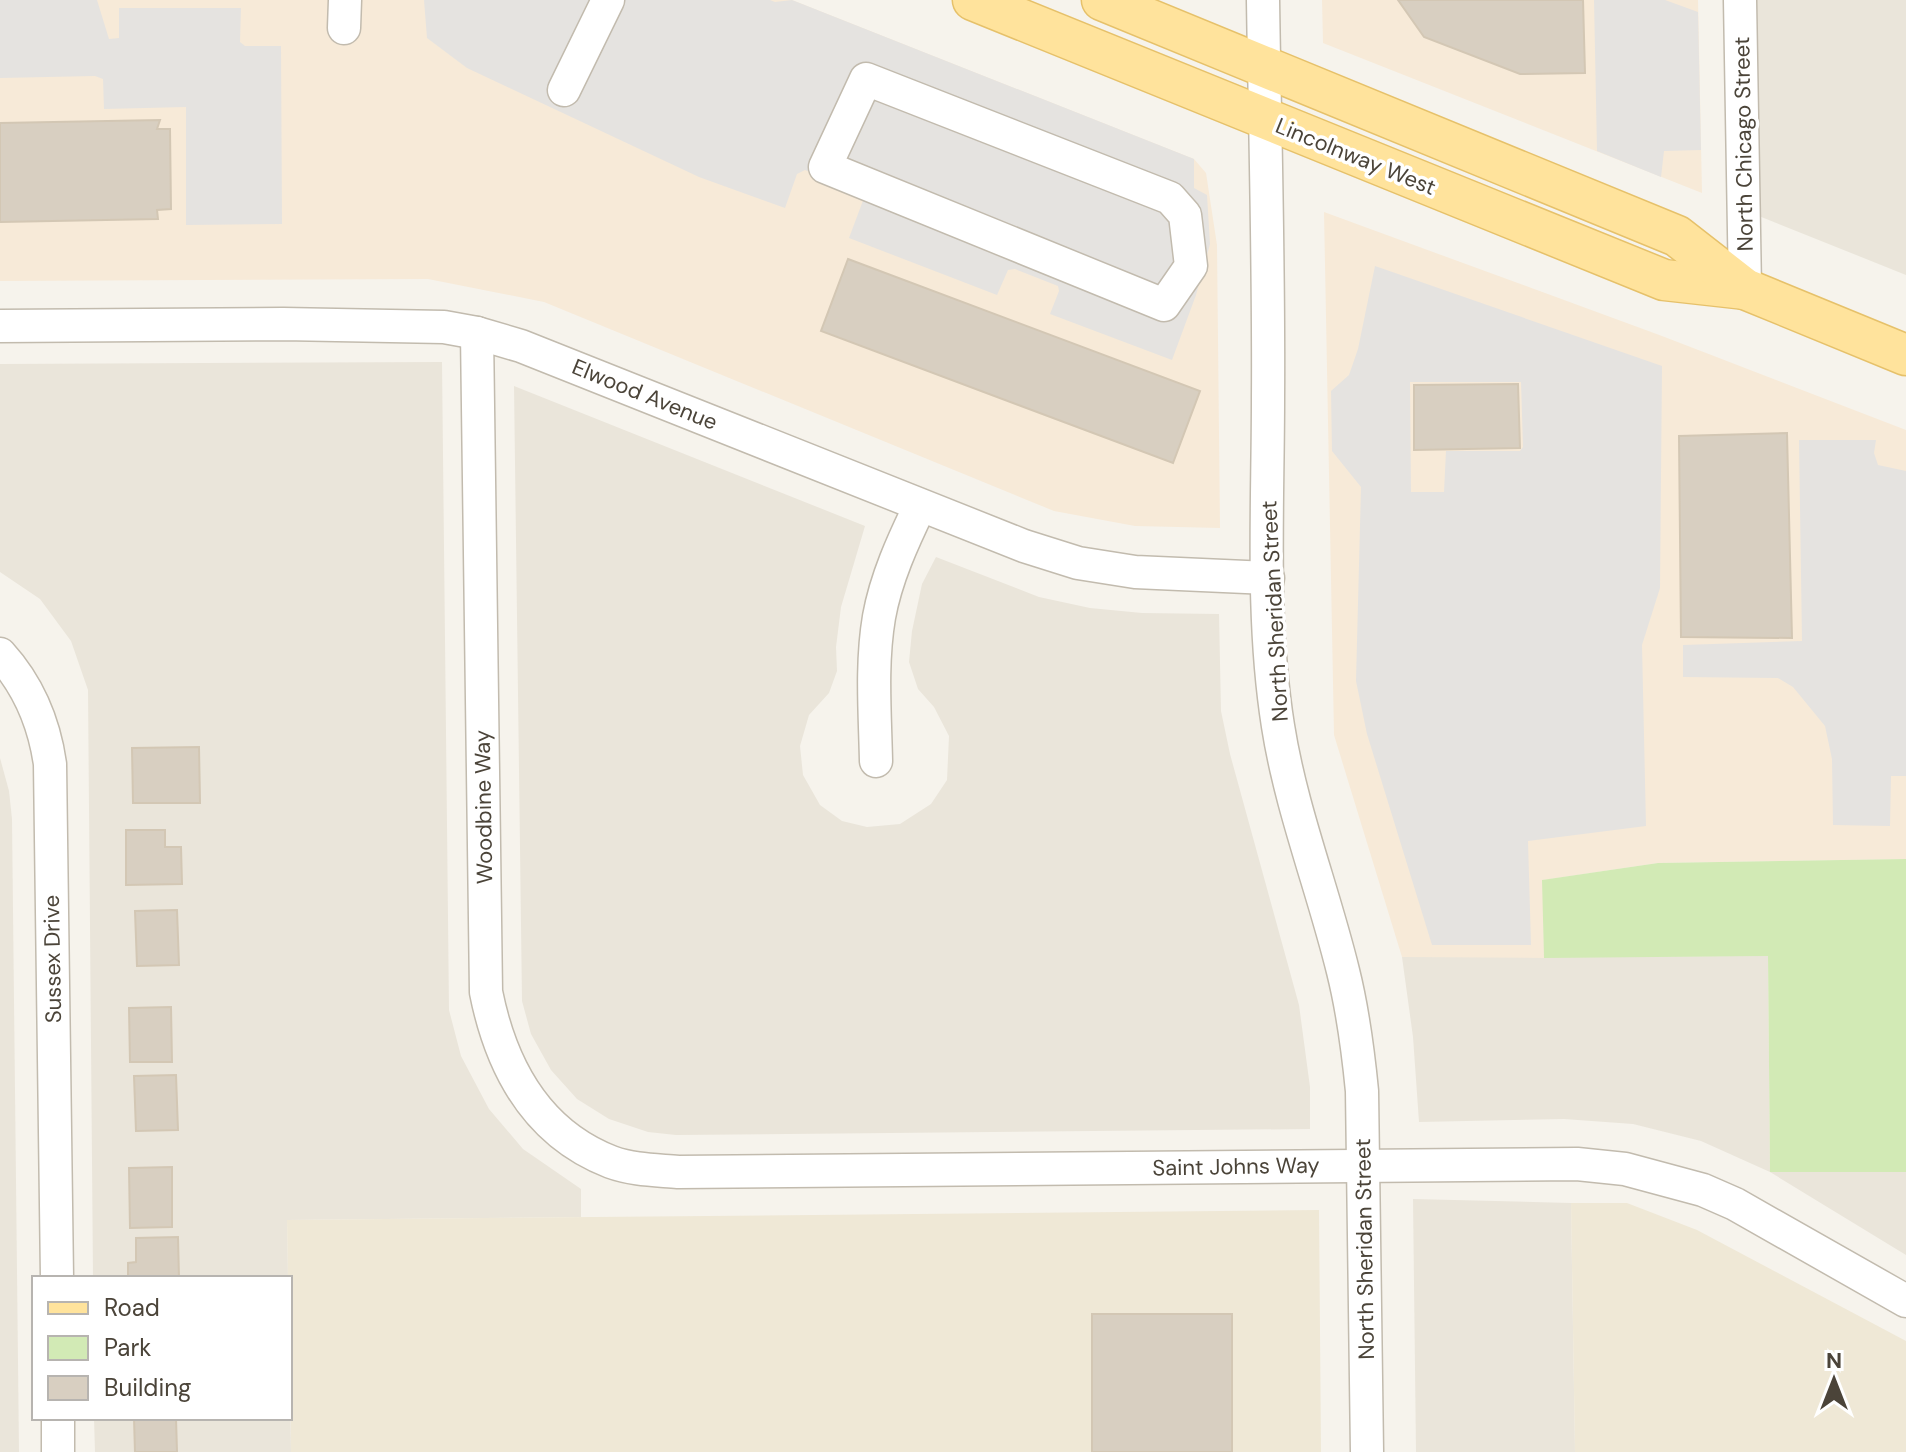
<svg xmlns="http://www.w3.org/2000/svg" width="1906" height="1452" font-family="'DM Sans',sans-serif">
<rect width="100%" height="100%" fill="#f6f3ec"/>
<!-- residential -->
<g fill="#eae5da">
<path d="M1724,0H1906V275L1744,210Z"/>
<path d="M442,362L449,1010L461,1056L489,1109L523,1149L581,1189V1217L287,1220L288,1278H93L88,690L71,641L40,599L0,572V364Z"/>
<path d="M514,386L865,526L841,607L836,647L837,671L829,693L809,715L800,746L803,775L820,805L842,821L867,827L900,824L931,804L947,780L949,736L934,707L918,689L909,662L912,631L922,584L936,557L1039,597L1090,608L1142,613L1219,614L1221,711L1230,754L1299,1005L1310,1087V1129L676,1135L648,1132L609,1119L577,1099L551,1070L531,1034L522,1001Z"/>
<path d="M0,758L9,791L12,819L19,1452H0Z"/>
<path d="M1768,956L1770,1171L1906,1172V1255L1770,1172L1701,1141L1633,1124L1564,1119L1419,1122L1413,1037L1402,957Z"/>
<path d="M1413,1199L1571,1203L1575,1452H1416Z"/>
<path d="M290,1386L291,1452H95L94,1418H290Z"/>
</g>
<!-- commercial -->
<g fill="#f7ead8">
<path d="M0,0H792L1194,159L1206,173L1217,245L1220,528L1135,526L1054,511L544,302L428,279L0,281Z"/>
<path d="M1322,0H1698L1702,193L1323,43Z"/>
<path d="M1324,212L1662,336L1906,430V859L1658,863L1543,880L1544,958L1402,957L1334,735Z"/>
</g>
<!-- education -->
<g fill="#efe8d6">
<path d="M1571,1203H1627L1697,1230L1906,1341V1452H1575Z"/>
<path d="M1319,1210L1321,1452H291L290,1278H288L287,1220Z"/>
</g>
<!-- green -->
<path fill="#d2eab5" d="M1906,859V1172H1770L1768,956L1544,958L1542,880L1658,863Z"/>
<!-- parking -->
<g fill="#e5e3e0" fill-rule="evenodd">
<path d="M0,0H97L109,39L119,38V8H241L240,42L245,46H281L282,224L186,225V107L104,109L103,79L95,76L0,78Z"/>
<path d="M424,0H770L775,2L792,0L1194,159V188L1207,195L1210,244L1196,295L1172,360L1050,314L1059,291L1058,286L1015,269L1008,270L997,295L849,238L864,198L863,193L805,170L797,174L785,208L699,177L467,68L427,38Z"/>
<path d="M1594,0H1665L1698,12L1701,150L1664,151L1661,177L1597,151Z"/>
<path d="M1375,266L1662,366L1660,588L1642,645L1646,826L1528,841L1531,945H1432L1367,734L1356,681L1361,487L1332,451L1331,391L1349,375L1358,349ZM1410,382H1521L1523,447L1520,451H1446L1444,492H1411Z"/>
<path d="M1799,440H1876L1874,453L1878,465L1906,471V776H1891L1890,826L1833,825L1832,759L1825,726L1793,687L1778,678L1683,677V645L1802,641Z"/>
</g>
<!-- building -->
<g fill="#d8cfc1" stroke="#d3c7b4" stroke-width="2">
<path d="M1398,0H1583L1585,73L1520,74L1424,37Z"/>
<path d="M160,120L157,129H170L171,209L157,210L158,219L0,222V123Z"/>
<path d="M848,259L1200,391L1173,463L821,331Z"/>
<path d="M1518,384L1520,448L1414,450V385Z"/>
<path d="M1787,433L1792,638L1681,637L1679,436Z"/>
<path d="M199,747L200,803H133L132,748Z"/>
<path d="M126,830H165V847H181L182,884L126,885Z"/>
<path d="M177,910L179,965L137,966L135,911Z"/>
<path d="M171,1007L172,1062H130L129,1008Z"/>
<path d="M176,1075L178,1130L136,1131L134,1076Z"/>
<path d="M172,1167V1227L130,1228L129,1168Z"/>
<path d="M178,1237L179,1278H128V1263L136,1262V1238Z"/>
<rect x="1092" y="1314" width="140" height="138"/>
<path d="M134,1418H176L177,1452H135Z"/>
</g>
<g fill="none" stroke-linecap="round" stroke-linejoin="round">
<!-- minor casing -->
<g stroke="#c2bbae" stroke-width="35">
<g id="minor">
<path d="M1263,0C1265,133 1269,266 1268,399C1268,507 1261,619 1278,726C1291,809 1323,889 1343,971C1353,1011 1358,1050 1362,1091L1367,1452"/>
<path d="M1740,0L1745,289"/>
<path d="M344,28L345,0"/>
<path d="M866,79L1170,198L1185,215L1191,266L1164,305L825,167Z"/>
<path d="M564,90L608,0"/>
<path d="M0,326L283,324L444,327L477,333L521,346L1024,546L1078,563L1135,572L1268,578"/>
<path d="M477,333L486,992C501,1067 536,1133 611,1162C633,1170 656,1170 678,1172L1577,1164L1625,1169L1703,1190L1735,1204L1906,1301"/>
<path d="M0,654C29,686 44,722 50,764L57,1278"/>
<path d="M876,761C875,713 871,664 879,617C886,578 903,541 920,506"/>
<path d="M58,1418V1452"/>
</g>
</g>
<!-- major casing -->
<g stroke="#e6c16a" stroke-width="43">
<g id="major">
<path d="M973,0L1664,280L1745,289"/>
<path d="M1102,0L1677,236L1745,289L1906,355"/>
</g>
</g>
<!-- minor -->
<use href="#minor" stroke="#fff" stroke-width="32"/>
<!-- major -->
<use href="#major" stroke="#ffe39c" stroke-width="40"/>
</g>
<g text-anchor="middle" stroke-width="7" stroke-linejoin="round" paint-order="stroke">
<!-- street labels -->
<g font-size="22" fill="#4b4439" stroke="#fff">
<text transform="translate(1743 144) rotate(-91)" y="8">North Chicago Street</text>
<text transform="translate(1356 156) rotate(22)" y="8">Lincolnway West</text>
<text transform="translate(645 394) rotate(22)" y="8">Elwood Avenue</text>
<text transform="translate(1274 611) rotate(-93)" y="8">North Sheridan Street</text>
<text transform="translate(483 807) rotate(-91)" y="8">Woodbine Way</text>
<text transform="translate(52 959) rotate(-91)" y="8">Sussex Drive</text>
<text transform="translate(1236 1166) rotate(-1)" y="8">Saint Johns Way</text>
<text transform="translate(1364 1249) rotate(-91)" y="8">North Sheridan Street</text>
</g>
</g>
<!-- legend -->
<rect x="32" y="1276" width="260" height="144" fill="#ffffff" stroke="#b7b4b0" stroke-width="2"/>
<rect x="48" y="1302" width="40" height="12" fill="#ffe39c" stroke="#b7b4b0" stroke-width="2"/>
<text x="104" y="1316" font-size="24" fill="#4b4439">Road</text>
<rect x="48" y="1336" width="40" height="24" fill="#d2eab5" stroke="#b7b4b0" stroke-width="2"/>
<text x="104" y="1356" font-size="24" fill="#4b4439">Park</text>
<rect x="48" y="1376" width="40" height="24" fill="#d8cfc1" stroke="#b7b4b0" stroke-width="2"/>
<text x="104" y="1396" font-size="24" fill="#4b4439">Building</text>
<!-- north arrow -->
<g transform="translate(1834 1380)" stroke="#ffffff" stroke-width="6" paint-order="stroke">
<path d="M0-6L14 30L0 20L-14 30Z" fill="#4b4439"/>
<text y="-12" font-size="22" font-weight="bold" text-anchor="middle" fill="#4b4439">N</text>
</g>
</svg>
